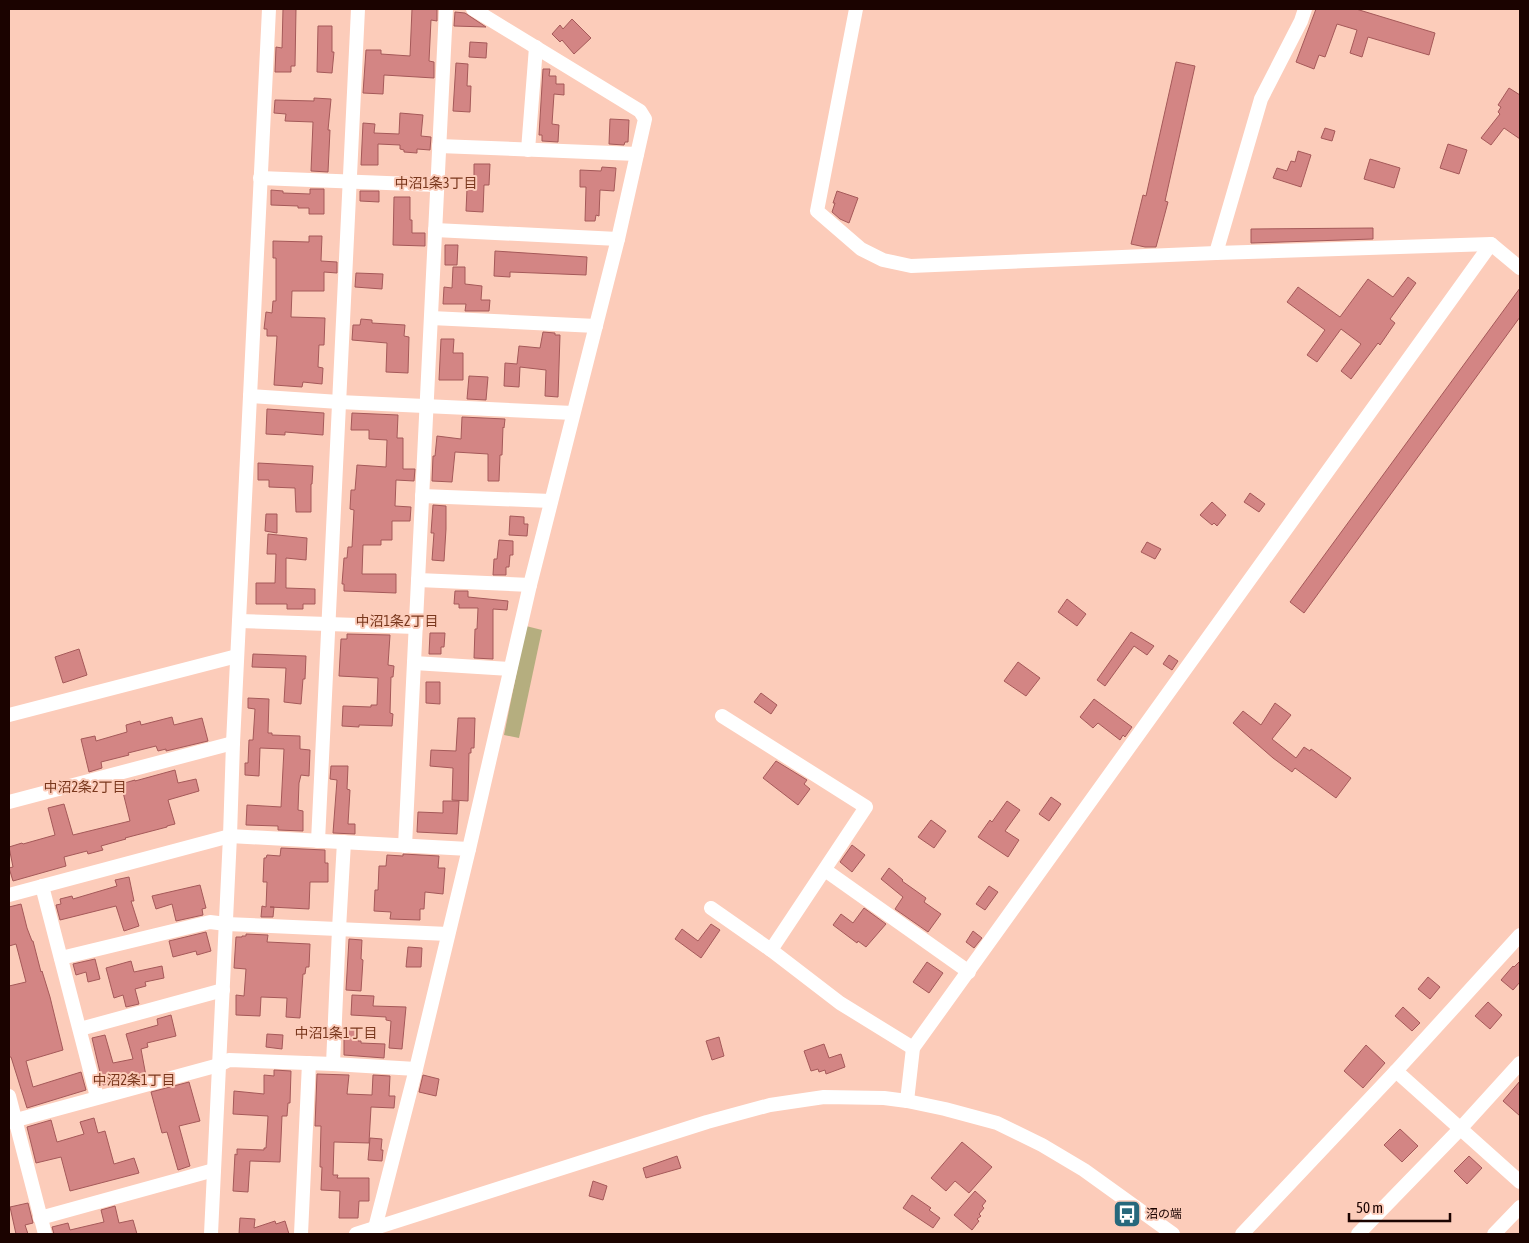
<svg xmlns="http://www.w3.org/2000/svg" width="1529" height="1243" font-family="'Asap Condensed','Noto Sans JP',sans-serif">
<rect width="100%" height="100%" fill="#fcccba"/>
<!-- green -->
<path fill="#b5ae7f" d="M526,626L542,630L519,738L504,735Z"/>
<!-- building -->
<g fill="#d38584" stroke="#a55959">
<path d="M283,9H296L295,66H291V72H275L276,47L282,48Z"/>
<path d="M412,9H437V21L431,20L429,61L434,62V78L384,75L383,94L363,93L366,50H381V54L410,56Z"/>
<path d="M1316,9H1356L1435,33L1429,55L1368,37L1362,57L1350,53L1357,30L1337,24L1325,57L1319,55L1314,69L1296,62Z"/>
<path d="M455,12L465,13L486,27L454,26Z"/>
<path d="M572,19L591,38L574,54L562,40L560,42L552,34L560,25L563,29Z"/>
<path d="M318,26H332V52H334L332,73L317,72Z"/>
<path d="M470,42L487,43L486,58L469,57Z"/>
<path d="M1176,62L1195,66L1165,201L1168,202L1156,247H1145L1131,244L1143,195L1146,196Z"/>
<path d="M456,63L468,64L467,86H471L470,112L453,111Z"/>
<path d="M543,69H550L549,76H556V84H564V95L554,94L552,124L559,125L558,142L542,141V135H539Z"/>
<path d="M1509,88L1520,95V139L1504,128L1491,145L1481,138L1500,114L1498,112L1501,107L1498,105Z"/>
<path d="M314,98L331,99L328,130H330L328,172L311,171L313,122L285,121L286,114L274,113L275,100L314,101Z"/>
<path d="M400,113L423,115L421,136L431,137L430,150L417,149V153L404,152V150L400,149V145L378,144V165H361L363,123L375,124L374,133L399,134Z"/>
<path d="M610,119L629,120L628,142H625L624,145L609,144Z"/>
<path d="M1325,128L1335,131L1332,141L1321,138Z"/>
<path d="M1448,144L1467,150L1459,174L1440,168Z"/>
<path d="M1298,151L1311,155L1301,187L1273,178L1277,168L1287,171L1291,161L1295,162Z"/>
<path d="M1370,159L1400,168L1394,188L1364,179Z"/>
<path d="M474,164H490L489,185H484L483,212L466,211L467,189L474,190Z"/>
<path d="M602,167L616,168L614,191L600,190L599,216L596,215L595,221H585L586,187H580V170L601,171Z"/>
<path d="M310,189H324V214H309V208H298V206L271,205V190L283,191V193L310,194Z"/>
<path d="M360,191H379V202L360,201Z"/>
<path d="M837,191L858,198L849,223L840,219L832,212L835,203H833Z"/>
<path d="M394,197H410V220H412V233H425V246L393,245Z"/>
<path d="M1373,228V239L1251,243V229Z"/>
<path d="M309,236H322L321,261L337,262V273L324,272V291H292L291,317L325,318L324,345H319L318,367L323,368L322,384L303,382L302,387L274,385L277,336H267V329H264L266,312L272,313L273,301H276V258H273V241L309,242Z"/>
<path d="M445,245H458L457,265H445Z"/>
<path d="M495,251L587,257L586,275L510,272V277L494,276Z"/>
<path d="M453,267H465V284L482,286L481,300H490L489,311H465L466,304H443L444,287L452,288Z"/>
<path d="M356,273L383,274L382,289L355,287Z"/>
<path d="M1408,277L1416,283L1390,319L1395,323L1380,345L1378,343L1351,379L1341,371L1361,344L1341,329L1317,362L1307,355L1325,330L1287,302L1298,287L1340,317L1368,279L1393,297Z"/>
<path d="M1520,288V317L1304,613L1290,602Z"/>
<path d="M361,319L372,320V323L405,325L404,336L409,337L408,373L386,372L387,343L352,340L353,325H360Z"/>
<path d="M543,332L555,333V335H560L558,397L545,396L546,370L520,367L519,387L504,386L505,363L517,364L519,346L540,348Z"/>
<path d="M441,339H454L453,353H463V380H439Z"/>
<path d="M469,376L488,377L486,400L467,399Z"/>
<path d="M267,409L324,413L323,435L285,432V435L266,434Z"/>
<path d="M352,413L398,415L397,438H403V469H415L414,481L396,480L395,506L411,507L410,521H392V540H381V545H363L362,574H396V593L344,591V584H342L344,558H347L348,547H352L354,510L350,509L351,490H355L357,465L386,467L387,440L369,439V430H351Z"/>
<path d="M462,417L505,419L504,428L503,427L502,455H500L499,481H488V454L455,452L452,482L432,481L433,456H435L437,436L461,439Z"/>
<path d="M258,463L313,466L312,484H311V512H296L295,488L269,487V480H258Z"/>
<path d="M1250,493L1265,504L1259,512L1244,502Z"/>
<path d="M1212,502L1226,515L1217,526L1214,523L1212,525L1200,515Z"/>
<path d="M433,505L446,506V529L444,561L432,560L434,533H431Z"/>
<path d="M266,514H277V533L265,531Z"/>
<path d="M510,516L524,517V524H528L527,536L509,535Z"/>
<path d="M268,534L307,538L306,560L286,558V588L315,589V604H303V609H287V604H256V583H275L276,554H267Z"/>
<path d="M499,540L513,541V555H510L509,567H506V575H493L494,559H497Z"/>
<path d="M1147,542L1161,549L1155,559L1141,552Z"/>
<path d="M455,591H468V597L508,601L507,610L493,609V659L474,658L475,629H477L478,608H459V604H454Z"/>
<path d="M1067,599L1086,614L1077,626L1058,612Z"/>
<path d="M1131,632L1154,646L1147,655L1134,646L1105,686L1097,680Z"/>
<path d="M430,633H445L444,647H441V654H429Z"/>
<path d="M347,634L390,635L388,665L394,666L393,677H391L390,713L393,714L392,726L359,725V727L342,726L343,706L371,707V705H377L378,678L339,676L341,639H347Z"/>
<path d="M79,649L87,675L63,683L55,657Z"/>
<path d="M253,654L306,656L305,679H303L301,704L284,702L286,668L252,667Z"/>
<path d="M1169,655L1178,661L1172,670L1163,664Z"/>
<path d="M1018,662L1040,678L1026,696L1004,681Z"/>
<path d="M426,682H440V704L426,703Z"/>
<path d="M761,693L777,705L771,714L754,702Z"/>
<path d="M248,698L269,699L268,733H272V735L300,736V749L310,750L309,776L301,775L299,783L298,810L303,811V831L278,830V826L246,825L247,805L281,807L284,749L260,748L259,776L245,775V763H248L249,740H253L255,709L248,708Z"/>
<path d="M1094,699L1132,727L1125,737L1123,735L1120,740L1098,723L1093,728L1080,717Z"/>
<path d="M1275,703L1291,715L1272,739L1296,758L1304,747L1310,751L1311,749L1351,778L1336,798L1295,768L1292,772L1273,758L1233,723L1243,711L1261,725Z"/>
<path d="M172,717L174,725L202,718L208,741L166,751V749L158,751L156,746L128,753L129,755L101,762L102,768L89,772L81,739L95,736L96,741L127,732L126,725L140,721L141,725Z"/>
<path d="M458,718H475L474,748H471V753H469L468,801L452,800L453,768L430,766L431,750L456,751Z"/>
<path d="M776,761L807,780L804,784L810,789L798,805L763,778Z"/>
<path d="M331,766H348L347,789L350,790L348,824H355V834L333,833L337,780L330,779Z"/>
<path d="M175,770L178,783L196,779L199,791L168,800L175,824L167,826V827L125,838L126,839L101,846L103,850L88,854L87,851L64,857L66,866L13,881L9,868L13,867L9,847L22,843L23,844L55,835L48,808L64,804L73,835L130,821L121,784L135,780V781Z"/>
<path d="M1051,797L1061,804L1049,821L1039,814Z"/>
<path d="M443,801H459L457,834L417,832L418,812L443,813Z"/>
<path d="M1007,801L1020,810L1005,831L1019,840L1008,857L978,837L990,820L992,822Z"/>
<path d="M931,820L946,831L934,848L918,837Z"/>
<path d="M852,845L865,855L852,872L840,862Z"/>
<path d="M281,848L325,850V863H328V882H310L309,909L270,907H274L273,917H261L262,906L266,907L267,882H263L264,858H266L267,855L280,856Z"/>
<path d="M403,854L439,856L438,868H445L443,894L425,892L424,909H420V920L390,919L391,912L374,911L375,890H378L379,866H386L387,855L403,856Z"/>
<path d="M889,868L903,880L902,881L926,898L924,902L941,914L928,932L895,909L903,897L881,879Z"/>
<path d="M129,877L134,901H131L139,926L124,931L116,906L60,920L56,905L61,904L60,899L72,896L73,899L117,886L115,880Z"/>
<path d="M200,885L206,908L202,909L203,915L176,921L172,904L156,909L152,896Z"/>
<path d="M989,886L998,892L985,910L976,904Z"/>
<path d="M21,904L27,928L32,941H33L41,972L42,971L50,997L63,1050L26,1061L33,1087L81,1072L86,1090L27,1108L11,1057H9V986L26,982L16,944L9,946V907Z"/>
<path d="M864,908L886,924L866,947L858,941L857,943L833,925L841,914L853,923Z"/>
<path d="M711,924L720,930L701,958L675,939L682,929L698,941Z"/>
<path d="M973,931L982,938L974,948L966,942Z"/>
<path d="M206,932L211,951L197,955L196,951L173,957L169,941Z"/>
<path d="M246,934L268,935L267,942L310,944L309,967H306L305,974H303L300,1018L286,1017L287,998L261,997L260,1016L236,1015V995L244,996L246,969L234,968L236,937H242V936H246Z"/>
<path d="M349,939L362,940L361,959L363,960L361,991L346,990Z"/>
<path d="M408,947L422,948L421,967H406Z"/>
<path d="M95,959L100,979L88,982L86,972L76,975L73,964Z"/>
<path d="M131,961L134,972L162,966L164,978L145,982L146,986L135,989L139,1004L126,1007L123,995L114,998L106,968Z"/>
<path d="M1520,961V982L1513,990L1501,980L1513,966L1514,967Z"/>
<path d="M927,962L943,973L929,993L913,982Z"/>
<path d="M1428,977L1440,987L1430,999L1418,989Z"/>
<path d="M352,995L374,996L373,1006L406,1007L402,1049L389,1048L391,1021L386,1020V1017L351,1015Z"/>
<path d="M1488,1002L1502,1015L1490,1029L1475,1016Z"/>
<path d="M1403,1007L1420,1023L1412,1031L1395,1016Z"/>
<path d="M171,1015L176,1036L147,1043L148,1047L141,1049L146,1076L103,1085L92,1038L105,1035L113,1063L133,1059L126,1034L158,1025L157,1019Z"/>
<path d="M344,1027L359,1028L358,1041H361V1043L385,1044L384,1058L344,1055Z"/>
<path d="M267,1034L283,1035L282,1049L266,1047Z"/>
<path d="M719,1037L724,1056L712,1060L706,1041Z"/>
<path d="M824,1044L829,1058L841,1054L845,1067L826,1074L825,1070L819,1072L818,1069L811,1071L804,1051Z"/>
<path d="M1366,1045L1385,1063L1363,1088L1344,1071Z"/>
<path d="M274,1070L291,1071L290,1103H288L287,1116H282L280,1162L250,1161L248,1192L233,1191L235,1154L237,1155V1149L264,1150V1148H266L268,1116L233,1114L234,1091L264,1094V1075L274,1076Z"/>
<path d="M317,1074L349,1075L347,1094L372,1095L373,1075L390,1076L389,1096H395L394,1108L371,1107L369,1143L334,1142L333,1175H338L337,1178H369V1201H359L358,1218H339L340,1191L321,1190L322,1167H320L321,1126H315Z"/>
<path d="M423,1075L439,1079L436,1096L419,1092Z"/>
<path d="M1520,1081V1116L1503,1101Z"/>
<path d="M189,1082L200,1121L179,1126L190,1166L178,1170L167,1132L162,1133L151,1092Z"/>
<path d="M94,1118L98,1133L105,1131L114,1164L134,1158L139,1173L70,1191L61,1157L36,1163L27,1127L51,1120L57,1142L84,1134L80,1122Z"/>
<path d="M1400,1129L1418,1146L1402,1162L1384,1145Z"/>
<path d="M370,1138L382,1139L381,1150H383L382,1161L368,1160Z"/>
<path d="M962,1142L992,1167L969,1193L955,1181L946,1191L931,1178Z"/>
<path d="M677,1156L681,1168L646,1178L643,1168Z"/>
<path d="M1469,1156L1482,1168L1467,1184L1454,1171Z"/>
<path d="M593,1181L607,1186L603,1200L589,1196Z"/>
<path d="M975,1191L986,1201L982,1206L984,1208L979,1214L981,1216L977,1219L979,1221L972,1230L954,1215Z"/>
<path d="M912,1195L931,1208L929,1210L940,1218L933,1228L903,1208Z"/>
<path d="M28,1203L33,1223L25,1225L28,1234H16L10,1207Z"/>
<path d="M115,1206L119,1223L133,1220L137,1234H54L52,1227L68,1223L70,1230L104,1222L101,1210Z"/>
<path d="M240,1218L255,1219L254,1228L275,1221L276,1224L285,1221L289,1234H239Z"/>
</g>
<g fill="none" stroke-linecap="round" stroke-linejoin="round">
<!-- minor -->
<g stroke="#fff" stroke-width="14">
<path d="M856,9L817,211L861,249L883,260L911,266L1216,253"/>
<path d="M1305,9L1301,21L1261,99L1216,253L1491,244L1520,268"/>
<path d="M439,146L637,154"/>
<path d="M528,150L536,47"/>
<path d="M260,178L437,185"/>
<path d="M435,230L618,239"/>
<path d="M431,318L596,326"/>
<path d="M250,396L339,402L573,413"/>
<path d="M422,496L551,501"/>
<path d="M418,580L530,585"/>
<path d="M239,621L416,627"/>
<path d="M414,663L510,669"/>
<path d="M9,715L237,656"/>
<path d="M722,716L866,807L771,950L840,1003L913,1048"/>
<path d="M9,802L233,743"/>
<path d="M318,841L358,9"/>
<path d="M405,846L446,9"/>
<path d="M825,870L969,972"/>
<path d="M42,886L97,1097"/>
<path d="M9,895L230,836L469,849"/>
<path d="M711,908L771,950"/>
<path d="M61,958L210,922L226,924L448,934"/>
<path d="M80,1029L223,990"/>
<path d="M333,1064L339,929L344,842"/>
<path d="M1396,1071L1520,1182"/>
<path d="M9,1096L45,1234"/>
<path d="M907,1101L913,1048L1491,244"/>
<path d="M9,1122L219,1065L229,1060L333,1064L416,1069"/>
<path d="M40,1218L214,1170"/>
<path d="M375,1228L416,1069L469,849L530,585L618,239L645,119L640,111L473,9"/>
<path d="M211,1234L230,836L233,743L269,9"/>
<path d="M301,1234L309,1063"/>
<path d="M356,1234L707,1122L770,1105L824,1097L884,1098L907,1101L945,1109L997,1123L1042,1145L1084,1170L1173,1234"/>
<path d="M1242,1234L1396,1071L1520,935"/>
<path d="M1358,1234L1460,1129L1520,1063"/>
<path d="M1494,1234L1520,1207"/>
</g>
</g>
<!-- icons -->
<defs>
<g id="bus-square" transform="scale(1.4375)"><rect x="-9" y="-9" width="18" height="18" rx="4" fill="#27687c" stroke="#fcccba"/><path d="M-5-6H5V4H4V6H2V4H-2V6H-4V4H-5ZM-3.5-4V0h7V-4ZM-3.5 1.2v1.5H-2V1.2ZM2 1.2v1.5H3.5V1.2Z" fill="#fff"/></g>
</defs>
<g fill-rule="evenodd">
<use href="#bus-square" x="1127" y="1214"/>
</g>
<g text-anchor="middle" stroke-width="4" stroke-linejoin="round" paint-order="stroke">
<!-- poi labels -->
<g font-size="12" fill="#1b0300" stroke="#fcccba" text-anchor="start">
<text x="1146" y="1218">沼の端</text>
</g>
<!-- neighbourhood labels -->
<g font-size="14" fill="#79371d" stroke="#fcccba">
<text x="436" y="188">中沼1条3丁目</text>
<text x="397" y="626">中沼1条2丁目</text>
<text x="85" y="792">中沼2条2丁目</text>
<text x="336" y="1038">中沼1条1丁目</text>
<text x="134" y="1085">中沼2条1丁目</text>
</g>
</g>
<!-- border -->
<rect width="1529" height="1243" fill="none" stroke="#1b0300" stroke-width="20"/>
<!-- scale -->
<path d="M1349 1213v8h101v-8" fill="none" stroke="#1b0300" stroke-width="2.5"/>
<text x="1356" y="1213" font-size="15" fill="#1b0300" stroke="#fcccba" stroke-width="4" paint-order="stroke">50 m</text>
</svg>
